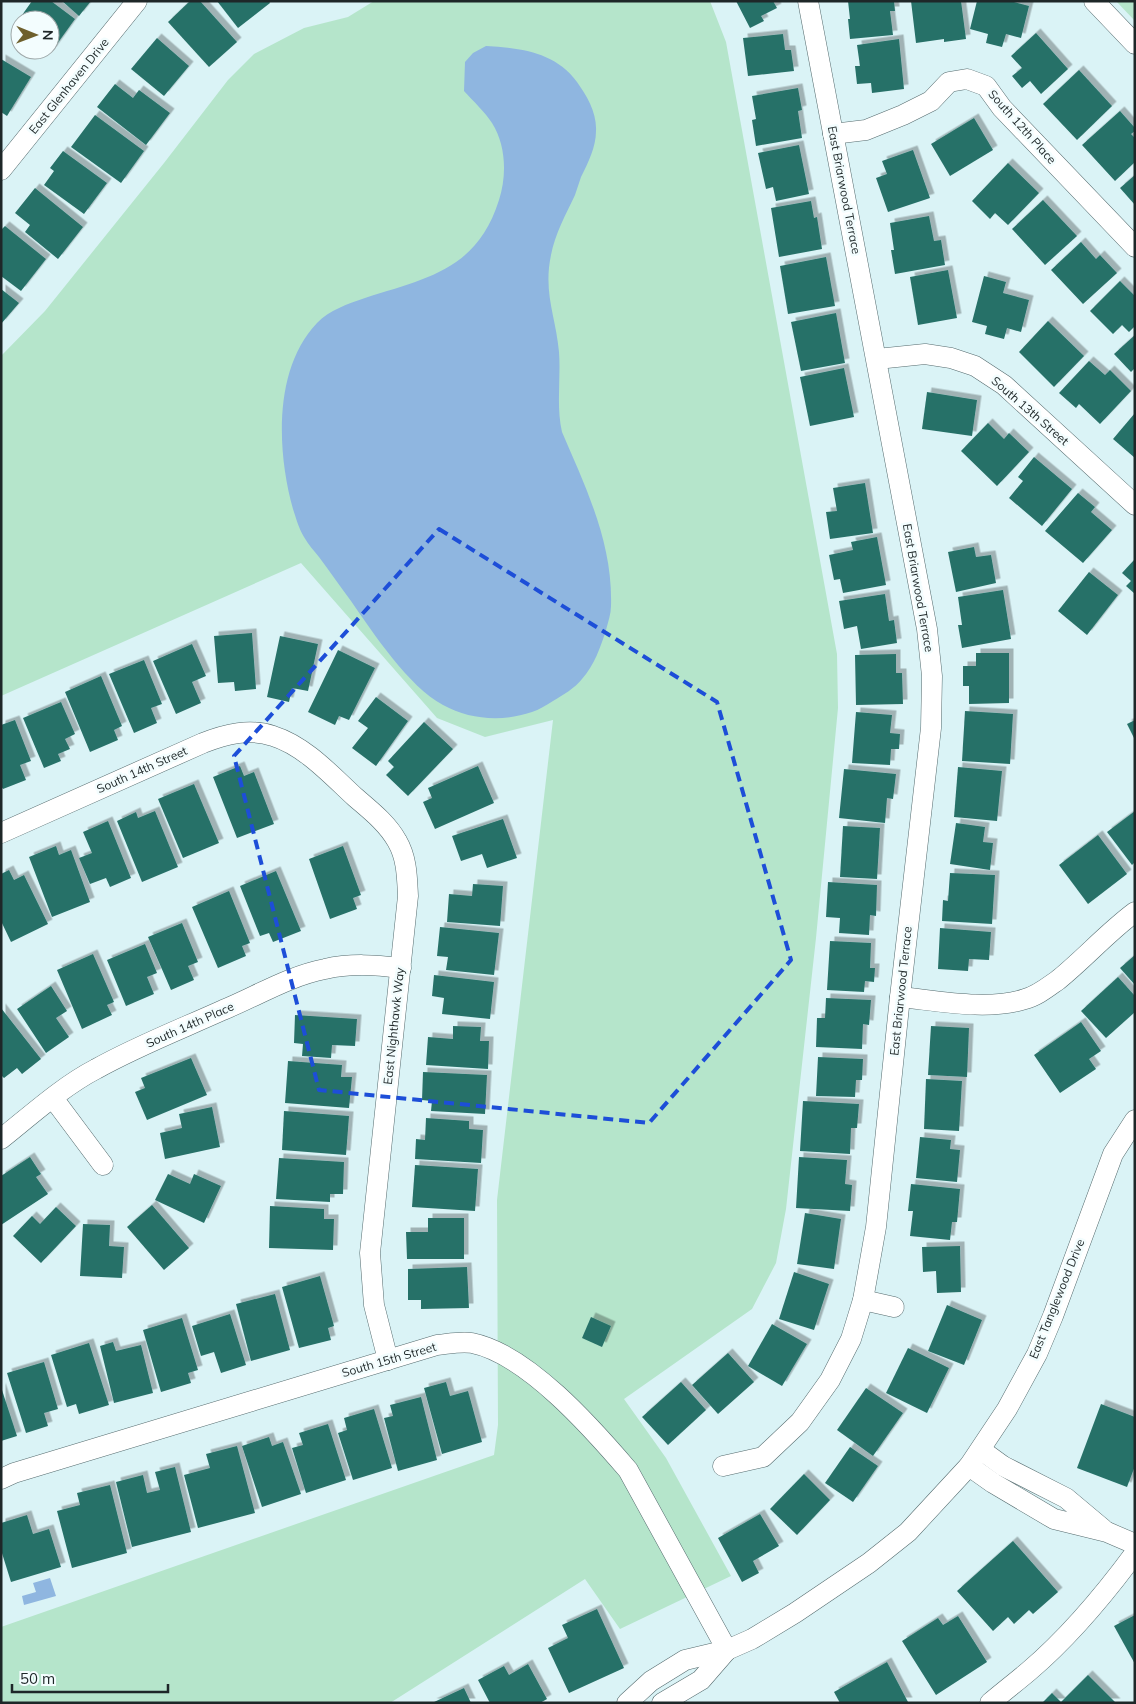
<svg xmlns="http://www.w3.org/2000/svg" width="1136" height="1704" font-family="Mulish,sans-serif">
<defs>
<filter id="shadow"><feDropShadow dx="4.5" dy="-4.5" stdDeviation="0" flood-color="#0004"/></filter>
</defs>
<rect width="100%" height="100%" fill="#daf3f6"/>
<!-- green -->
<g fill="#b5e5cb">
<path d="M374,1H710L726,42L837,654L838,708L816,938L786,1209L776,1263L752,1309L624,1399L666,1458L731,1576L620,1629L585,1579L390,1703H1V1627L494,1455L498,1425L497,1200L553,720L485,737L437,718L301,563L1,696V356L45,311L164,163L228,80L254,54L304,28L348,17Z"/>
<path d="M1116,1H1135V21Z"/>
</g>
<!-- water -->
<g fill="#8fb6e0">
<path d="M486,46C520,48 555,52 577,82C587,96 597,113 596,131C596,147 588,163 581,177C579,183 577,189 575,195C566,214 555,234 551,255C543,293 556,317 559,352C561,379 556,406 562,432C586,488 613,543 611,606C611,614 608,622 606,630C601,646 594,666 582,679C575,688 563,695 553,701C546,705 539,710 532,712C503,722 470,720 443,705C408,686 374,634 351,601C340,586 330,572 319,557C314,551 308,544 304,537C299,529 296,518 293,509C277,452 273,369 317,323C329,310 348,304 365,298C427,278 477,270 499,200C507,175 506,145 492,123C485,112 473,101 464,91L465,62L473,53Z"/>
<path d="M50,1578L56,1596L24,1605L22,1596L36,1592L33,1583Z"/>
</g>
<!-- building -->
<g fill="#277168" filter="url(#shadow)">
<path d="M32,1H51L75,19L52,51L50,50V20H20V28L15,25Z"/>
<path d="M62,1H91L79,16Z"/>
<path d="M190,1H200L237,42L209,67L168,22Z"/>
<path d="M217,1H269L270,3L238,28Z"/>
<path d="M736,1H773L777,8L761,16L764,21L750,28Z"/>
<path d="M848,1H894L895,11H890L893,35L850,39L848,19H850Z"/>
<path d="M911,1H961L966,39L944,42V39L916,43Z"/>
<path d="M977,1H1010L1029,6L1021,38L1006,34L1002,47L986,43L988,34L970,29Z"/>
<path d="M1036,33L1068,69L1041,94L1030,81L1022,88L1012,76L1022,68L1011,56Z"/>
<path d="M783,34L785,50H791L794,71L748,76L743,38Z"/>
<path d="M157,38L189,66L164,96L131,69Z"/>
<path d="M899,39L904,89L872,93L871,83L857,84L855,66H860L857,45Z"/>
<path d="M1,59L31,77L7,116L1,112Z"/>
<path d="M1079,70L1112,106L1077,140L1043,104Z"/>
<path d="M115,84L133,98L139,90L170,113L146,145L97,107Z"/>
<path d="M798,88L802,110L798,111L802,138L756,146L752,120L756,119L752,96Z"/>
<path d="M1120,111L1135,128V131L1131,134L1135,138V162L1115,181L1082,145Z"/>
<path d="M95,115L144,151L121,183L71,147Z"/>
<path d="M974,118L993,150L950,176L931,144Z"/>
<path d="M799,145L809,194L776,201L773,187L766,189L758,153Z"/>
<path d="M913,150L930,198L888,212L876,178L887,174L882,161Z"/>
<path d="M63,151L107,183L84,214L44,185L54,171L50,168Z"/>
<path d="M1008,163L1039,193L1008,225L995,213L990,219L972,201Z"/>
<path d="M1135,175V205L1120,188Z"/>
<path d="M35,188L83,227L58,259L25,232L30,225L15,213Z"/>
<path d="M1043,200L1077,236L1045,265L1012,229Z"/>
<path d="M811,201L814,218L817,217L822,249L779,257L771,208Z"/>
<path d="M929,216L934,241L941,240L945,265L895,274L891,250H894L890,223Z"/>
<path d="M5,226L46,259L21,291L1,276V230Z"/>
<path d="M1081,242L1096,259L1100,255L1117,273L1083,304L1051,270Z"/>
<path d="M826,257L835,306L788,314L780,266Z"/>
<path d="M948,270L957,318L918,325L910,277Z"/>
<path d="M984,276L1006,282L1003,293L1029,300L1021,332L1007,328L1004,339L985,334L987,326L972,322Z"/>
<path d="M1120,281L1135,296V326L1129,332L1122,325L1113,334L1090,311Z"/>
<path d="M1,289L19,303L1,324Z"/>
<path d="M836,313L845,363L801,371L791,322Z"/>
<path d="M1048,321L1084,356L1054,387L1019,352Z"/>
<path d="M1135,335V368L1131,372L1114,354Z"/>
<path d="M1089,361L1105,375L1110,370L1131,391L1100,424L1079,404L1076,408L1059,393Z"/>
<path d="M844,368L854,417L810,426L800,377Z"/>
<path d="M927,392L977,400L972,436L922,429Z"/>
<path d="M1135,413V458L1113,439Z"/>
<path d="M988,423L1004,439L1009,433L1029,452L997,486L961,451Z"/>
<path d="M1034,457L1072,489L1042,526L1009,498L1023,481L1018,477Z"/>
<path d="M865,483L873,533L830,539L826,512L837,511L833,488Z"/>
<path d="M1078,493L1095,507L1091,512L1112,530L1083,563L1045,531Z"/>
<path d="M877,537L886,585L843,593L840,579L834,580L829,555L853,550L851,542Z"/>
<path d="M974,547L976,557L991,555L996,583L956,592L948,552Z"/>
<path d="M1135,559V594L1126,586L1131,581L1122,573Z"/>
<path d="M1089,572L1118,595L1087,635L1058,611Z"/>
<path d="M1003,590L1011,639L962,648L958,625H962L958,597Z"/>
<path d="M885,594L889,621L894,620L897,643L861,649L857,626L844,629L839,601Z"/>
<path d="M252,633L256,689L235,691L234,682L218,683L214,636Z"/>
<path d="M280,636L318,644L308,691L292,688L289,702L267,697Z"/>
<path d="M192,644L206,676L192,682L201,703L176,714L153,661Z"/>
<path d="M338,650L375,668L349,720L339,716L335,725L308,712Z"/>
<path d="M976,653H1009V703L969,704V686H963V666H976Z"/>
<path d="M896,654V673H902L903,704L856,705L855,655Z"/>
<path d="M144,660L162,704L151,708L157,723L134,733L109,674Z"/>
<path d="M101,676L122,726L114,730L118,740L90,752L65,692Z"/>
<path d="M376,697L408,721L376,766L352,748L368,728L358,721Z"/>
<path d="M61,702L75,734L65,739L70,749L58,754L61,761L44,768L23,718Z"/>
<path d="M965,711L1013,714L1010,764L962,761Z"/>
<path d="M856,712L892,715L890,733L900,734L899,749H891L890,765L852,763Z"/>
<path d="M15,720L31,761L20,765L26,780L3,789L1,786V725Z"/>
<path d="M1135,720V740L1127,724Z"/>
<path d="M424,722L453,749L408,796L386,775L394,767L388,761Z"/>
<path d="M240,766L244,776L254,772L274,824L237,838L213,777Z"/>
<path d="M478,766L494,803L435,829L423,802L432,798L428,788Z"/>
<path d="M958,767L1002,771L997,821L954,817Z"/>
<path d="M844,769L896,774L893,799L887,798L885,823L839,818Z"/>
<path d="M194,784L219,843L183,858L158,799Z"/>
<path d="M155,811L178,867L142,882L117,821L136,812L138,818Z"/>
<path d="M1135,811V862L1132,865L1107,832Z"/>
<path d="M503,819L517,858L487,868L482,854L461,861L452,836Z"/>
<path d="M108,821L131,878L110,887L106,878L90,884L79,858L92,853L83,832Z"/>
<path d="M956,823L985,827L983,842L993,843L990,870L950,864Z"/>
<path d="M843,826L880,828L877,879L840,877Z"/>
<path d="M1098,835L1127,874L1088,904L1059,865Z"/>
<path d="M56,846L59,855L71,850L90,902L52,917L29,857Z"/>
<path d="M343,846L361,895L353,898L357,909L330,919L309,859Z"/>
<path d="M9,870L14,880L24,875L48,924L11,942L1,921V874Z"/>
<path d="M276,871L301,931L273,942L269,933L260,936L240,886Z"/>
<path d="M950,873L995,875L992,924L942,921L943,900L948,901Z"/>
<path d="M828,882L877,885L876,916L870,915L869,935L839,933L840,918L826,917Z"/>
<path d="M473,884L503,886L500,926L447,922L449,894L472,896Z"/>
<path d="M229,891L250,943L242,946L246,956L218,968L192,907Z"/>
<path d="M182,923L198,962L188,966L194,980L171,990L148,937Z"/>
<path d="M440,927L499,933L494,975L446,970L448,957L437,956Z"/>
<path d="M940,928L991,932L989,960L969,959L968,971L938,969Z"/>
<path d="M830,941L871,943L870,968H875L874,982L865,981L864,992L827,990Z"/>
<path d="M145,944L157,973L147,977L154,994L126,1006L107,960Z"/>
<path d="M93,954L114,1002L107,1005L112,1015L82,1029L57,970Z"/>
<path d="M1135,955V985L1120,968Z"/>
<path d="M434,975L494,982L490,1019L442,1014L444,998L432,996Z"/>
<path d="M1118,977L1135,996V1012L1106,1038L1081,1011Z"/>
<path d="M51,986L67,1011L56,1018L69,1037L46,1053L17,1009Z"/>
<path d="M826,998L871,1000L869,1025L863,1024L862,1049L816,1047L817,1018H825Z"/>
<path d="M1,1008L41,1059L22,1074L17,1068L4,1078L1,1075Z"/>
<path d="M295,1015L357,1019L355,1046L332,1045L331,1058L302,1056L303,1044L294,1043Z"/>
<path d="M1081,1022L1101,1051L1089,1059L1096,1069L1060,1093L1034,1055Z"/>
<path d="M453,1026L481,1027L480,1041H489L488,1069L426,1065L428,1037L453,1039Z"/>
<path d="M931,1026L969,1028L967,1077L928,1075Z"/>
<path d="M818,1057L863,1059L862,1080H856L855,1097L816,1096Z"/>
<path d="M191,1058L207,1095L147,1120L135,1092L145,1088L141,1078Z"/>
<path d="M288,1061L342,1065L341,1077H352L349,1108L285,1103Z"/>
<path d="M423,1072L487,1075L485,1114L431,1111L432,1101L422,1100Z"/>
<path d="M926,1079L962,1081L959,1131L924,1129Z"/>
<path d="M803,1101L859,1104L857,1128H851L850,1154L800,1151Z"/>
<path d="M212,1107L220,1147L165,1159L160,1133L182,1128L179,1114Z"/>
<path d="M284,1111L349,1116L346,1155L282,1150Z"/>
<path d="M426,1118L469,1121V1129L483,1130L481,1163L415,1159L416,1139L425,1140Z"/>
<path d="M920,1137L951,1140L950,1149L960,1150L957,1182L916,1178Z"/>
<path d="M30,1157L41,1174L36,1177L48,1194L1,1225V1176Z"/>
<path d="M799,1157L847,1160L845,1184L852,1185L850,1211L796,1208Z"/>
<path d="M279,1158L344,1162L343,1194H330V1202L276,1199Z"/>
<path d="M415,1165L478,1169L475,1211L412,1207Z"/>
<path d="M168,1174L190,1184L194,1174L221,1186L204,1223L155,1200Z"/>
<path d="M911,1184L960,1189L957,1222H952L950,1240L910,1236L913,1211H908Z"/>
<path d="M152,1205L189,1248L164,1270L127,1227Z"/>
<path d="M270,1206L324,1209V1219H334L333,1250L269,1248Z"/>
<path d="M56,1207L76,1226L41,1263L13,1236L32,1216L40,1224Z"/>
<path d="M805,1213L841,1219L834,1269L797,1264Z"/>
<path d="M428,1218H464V1259H407L406,1232H428Z"/>
<path d="M83,1224L110,1225L109,1246L124,1247L122,1278L80,1276Z"/>
<path d="M960,1246L961,1292L937,1293L936,1271L923,1272L922,1247Z"/>
<path d="M467,1267L469,1308L421,1309V1300H408V1269Z"/>
<path d="M794,1272L829,1284L814,1330L779,1319Z"/>
<path d="M320,1276L334,1326L328,1328L331,1340L299,1348L282,1287Z"/>
<path d="M275,1294L290,1350L251,1361L236,1304Z"/>
<path d="M947,1305L982,1320L964,1365L928,1351Z"/>
<path d="M230,1314L246,1365L221,1373L214,1352L201,1356L192,1326Z"/>
<path d="M591,1317L611,1326L602,1347L582,1338Z"/>
<path d="M182,1318L198,1370L188,1373L191,1383L161,1392L143,1330Z"/>
<path d="M772,1324L807,1344L782,1386L748,1366Z"/>
<path d="M113,1342L116,1351L141,1345L153,1393L114,1403L100,1346Z"/>
<path d="M89,1343L109,1405L79,1414L76,1404L67,1407L51,1355Z"/>
<path d="M908,1348L949,1368L927,1413L886,1393Z"/>
<path d="M728,1353L754,1382L718,1414L692,1385Z"/>
<path d="M44,1362L58,1409L44,1413L48,1426L26,1433L7,1373Z"/>
<path d="M446,1382L450,1396L468,1391L482,1442L442,1454L424,1388Z"/>
<path d="M681,1382L706,1410L668,1445L642,1417Z"/>
<path d="M1,1387L17,1436L1,1441Z"/>
<path d="M866,1388L903,1413L873,1456L837,1430Z"/>
<path d="M421,1397L437,1460L398,1471L384,1418L393,1416L390,1405Z"/>
<path d="M1101,1404L1135,1417V1466L1127,1487L1077,1468Z"/>
<path d="M374,1409L392,1468L353,1480L338,1433L347,1430L344,1418Z"/>
<path d="M328,1424L346,1480L306,1493L292,1448L303,1445L299,1433Z"/>
<path d="M269,1437L272,1446L283,1442L301,1494L262,1507L242,1446Z"/>
<path d="M237,1446L255,1513L198,1528L184,1475L210,1468L206,1454Z"/>
<path d="M850,1447L878,1466L853,1502L825,1483Z"/>
<path d="M175,1467L191,1532L132,1547L116,1482L143,1475L147,1493L160,1490L155,1472Z"/>
<path d="M804,1474L830,1500L797,1535L770,1509Z"/>
<path d="M110,1485L127,1553L72,1568L57,1511L80,1505L77,1493Z"/>
<path d="M760,1514L779,1546L753,1561L759,1573L742,1582L718,1538Z"/>
<path d="M27,1515L33,1534L49,1529L61,1567L11,1582L1,1550V1523Z"/>
<path d="M1013,1541L1058,1592L1033,1614L1029,1610L1014,1624L1008,1617L993,1631L957,1591Z"/>
<path d="M597,1609L624,1668L569,1693L548,1648L568,1638L562,1625Z"/>
<path d="M1135,1615V1664L1114,1626Z"/>
<path d="M958,1616L987,1662L936,1695L902,1641L938,1618L943,1625Z"/>
<path d="M887,1662L908,1702L840,1703L834,1692Z"/>
<path d="M528,1664L547,1699L540,1703H490L478,1680L504,1666L509,1675Z"/>
<path d="M1088,1675L1116,1703H1042L1052,1693L1061,1702Z"/>
<path d="M464,1688L471,1703H432Z"/>
</g>
<g fill="none" stroke-linecap="round" stroke-linejoin="round">
<!-- street casing -->
<g stroke="#556b6e" stroke-width="21">
<g id="street">
<path d="M1094,1L1135,44"/>
<path d="M833,134L866,130L903,115L931,101L949,82L967,79L986,86L1002,108L1135,247"/>
<path d="M1,170L137,1"/>
<path d="M877,359L925,354L951,358L975,366L1004,385L1135,505"/>
<path d="M1,833L203,743C226,734 250,728 273,736C305,746 331,775 355,797C370,810 387,823 397,841C407,858 407,877 408,896L370,1253L374,1305L388,1360"/>
<path d="M900,997C939,1001 988,1011 1025,999C1037,996 1048,987 1058,980C1085,958 1108,932 1135,912"/>
<path d="M53,1098L103,1165"/>
<path d="M1,1139C30,1116 63,1086 96,1069C137,1046 181,1029 223,1010C257,996 289,976 325,969C351,963 376,965 401,968"/>
<path d="M863,1300L894,1307"/>
<path d="M981,1450L1003,1466L1066,1498L1103,1529"/>
<path d="M723,1466L763,1457L800,1422L830,1380L851,1339L863,1300L876,1227L900,997L931,728L932,676L927,629L808,1"/>
<path d="M969,1466L993,1483L1054,1519L1107,1532L1135,1544"/>
<path d="M1,1479L14,1473L437,1345C448,1344 461,1341 472,1343C527,1354 592,1428 628,1470L727,1650"/>
<path d="M627,1703L651,1681L685,1660L727,1650L752,1639L795,1613L869,1563L908,1532L969,1466L1007,1409L1037,1354L1053,1316L1113,1154L1135,1120"/>
<path d="M662,1703L701,1680L727,1650"/>
<path d="M990,1703C1003,1692 1016,1682 1029,1671C1069,1637 1104,1595 1135,1553"/>
</g>
</g>
<!-- street -->
<use href="#street" stroke="#fff" stroke-width="20"/>
</g>
<!-- marked area -->
<path fill="none" stroke="#1d4ed8" stroke-width="4" stroke-dasharray="10 6" stroke-linejoin="round" d="M439,529L717,702L791,960L649,1123L319,1090L234,756Z"/>
<g text-anchor="middle" stroke-width="5" stroke-linejoin="round" paint-order="stroke">
<!-- street labels -->
<g font-size="12" fill="#1e2728" stroke="#f3fdfe">
<text transform="translate(69 86) rotate(-51)" y="4">East Glenhaven Drive</text>
<text transform="translate(1022 127) rotate(48)" y="4">South 12th Place</text>
<text transform="translate(844 190) rotate(79)" y="4">East Briarwood Terrace</text>
<text transform="translate(1030 411) rotate(41)" y="4">South 13th Street</text>
<text transform="translate(918 588) rotate(80)" y="4">East Briarwood Terrace</text>
<text transform="translate(142 770) rotate(-24)" y="4">South 14th Street</text>
<text transform="translate(901 991) rotate(-84)" y="4">East Briarwood Terrace</text>
<text transform="translate(190 1025) rotate(-24)" y="4">South 14th Place</text>
<text transform="translate(394 1026) rotate(-84)" y="4">East Nighthawk Way</text>
<text transform="translate(1057 1299) rotate(-68)" y="4">East Tanglewood Drive</text>
<text transform="translate(389 1360) rotate(-16)" y="4">South 15th Street</text>
</g>
</g>
<!-- border -->
<rect width="1136" height="1704" fill="none" stroke="#1e2728" stroke-width="5"/>
<!-- north arrow -->
<g transform="translate(35 35) rotate(91)"><circle r="24" fill="#f3fdfe" stroke="#9ea7a8"/>
<path d="M0-4L9 19L0 12L-9 19Z" fill="#6e602d"/>
<text y="-8" font-size="14" font-weight="bold" text-anchor="middle" fill="#1e2728">N</text>
</g>
<!-- scale -->
<path d="M12 1684v8h156v-8" fill="none" stroke="#1e2728" stroke-width="2.5"/>
<text x="20" y="1684" font-size="15" fill="#1e2728" stroke="#f3fdfe" stroke-width="4" paint-order="stroke">50 m</text>
</svg>
